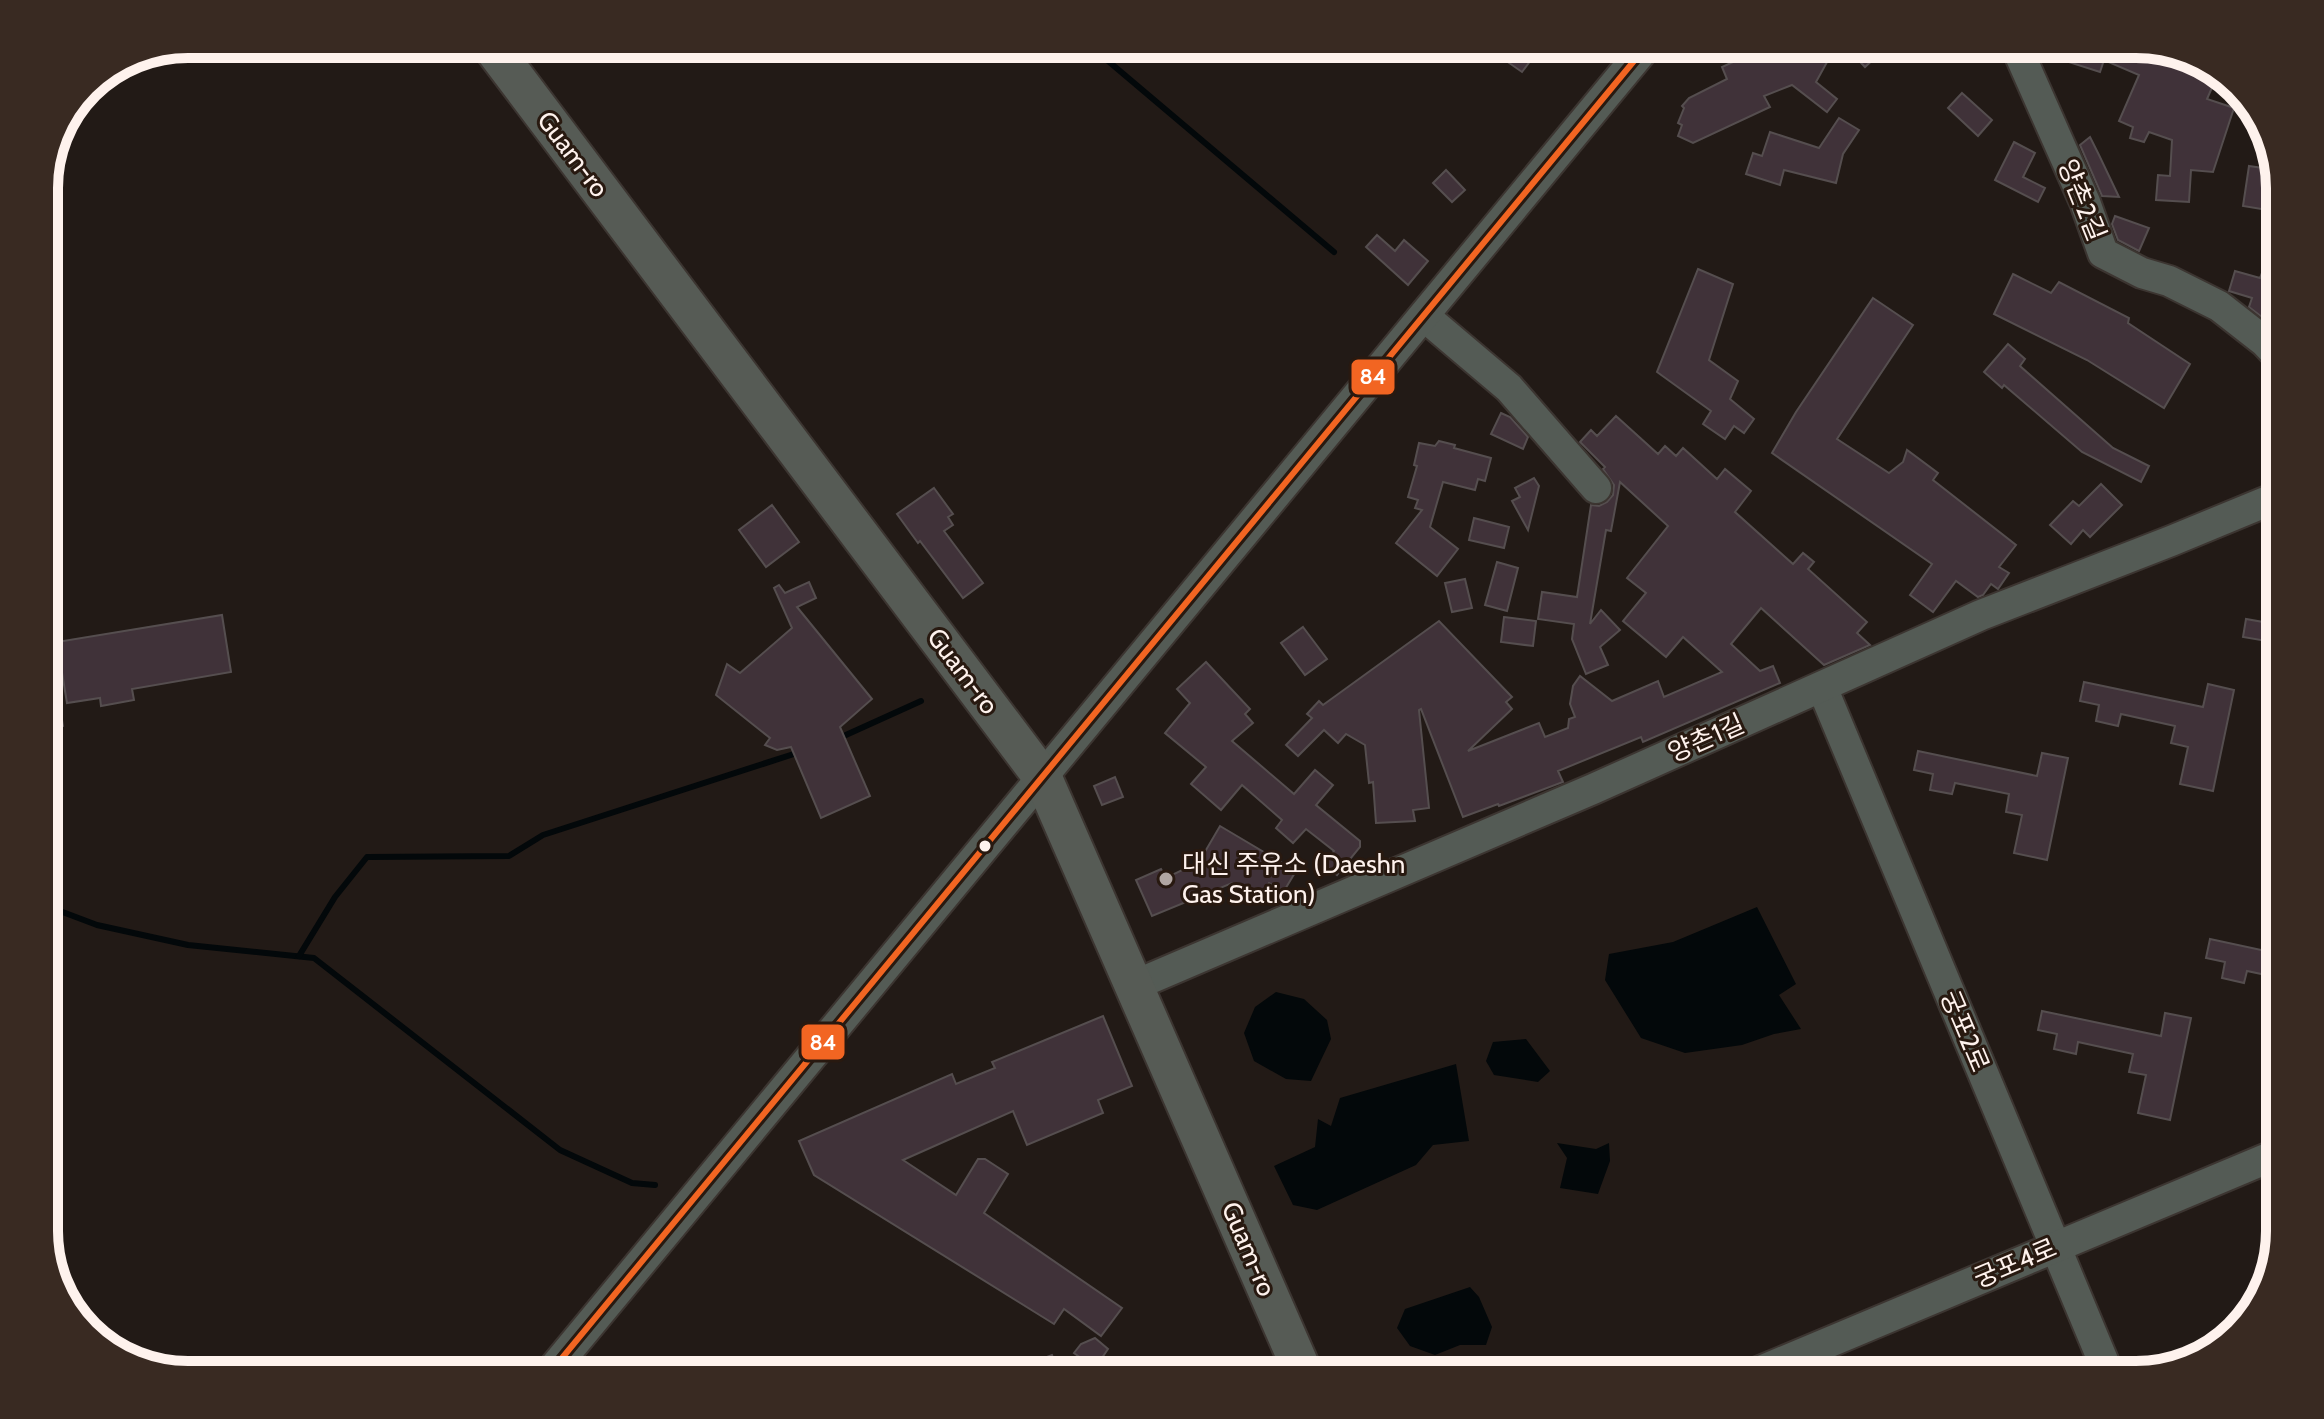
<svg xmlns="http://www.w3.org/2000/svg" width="2324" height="1419" font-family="Cabin,'Noto Sans KR',sans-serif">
<rect width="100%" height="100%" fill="#221a16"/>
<!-- water -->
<g fill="#03080a">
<path d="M1757,907L1796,984L1779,995L1801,1029L1774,1034L1742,1045L1685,1053L1641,1038L1605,980L1609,954L1673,942Z"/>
<path d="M1276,992L1304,999L1327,1020L1331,1039L1311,1081L1286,1079L1254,1061L1244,1033L1255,1007Z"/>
<path d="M1526,1039L1550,1071L1538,1082L1494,1075L1486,1061L1493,1042Z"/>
<path d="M1456,1064L1469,1141L1433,1145L1416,1165L1317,1210L1293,1205L1274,1166L1315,1147L1318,1119L1331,1126L1340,1098Z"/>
<path d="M1557,1143L1596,1149L1609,1143L1610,1161L1598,1194L1560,1188L1567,1158Z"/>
<path d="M1470,1287L1479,1297L1492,1327L1486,1345H1460L1435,1355L1410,1346L1397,1328L1405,1309Z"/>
</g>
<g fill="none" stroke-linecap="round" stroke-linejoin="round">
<!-- stream -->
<g stroke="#03080a" stroke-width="6">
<path d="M1088,44L1334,252"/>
<path d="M837,739L921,701"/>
<path d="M44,905L97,925L188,945L314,958L560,1150L632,1183L655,1185"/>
<path d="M299,956L335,897L367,857L509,856L543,835L800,752"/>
</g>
</g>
<!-- building -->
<g fill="#403239" stroke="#554e4f" stroke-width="2">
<path d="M1482,44H1543L1522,72Z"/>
<path d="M1772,44H1837L1816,82L1837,99L1827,112L1792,85L1764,96L1770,107L1693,143L1678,136L1682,125L1678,123L1684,108L1682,106L1689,98L1727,79L1722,67Z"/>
<path d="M1843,44H1890L1865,67Z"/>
<path d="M2063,44H2136L2208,64L2218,74L2207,99L2234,108L2213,172L2191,170L2189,202L2156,200L2158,175L2170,176L2172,140L2149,132L2144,142L2130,138L2133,127L2119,121L2139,75L2104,60L2100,72L2056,58Z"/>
<path d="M1962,93L1992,120L1978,136L1948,108Z"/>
<path d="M1839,118L1859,130L1843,154L1836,183L1784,170L1780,185L1746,174L1753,153L1762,156L1770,132L1819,148Z"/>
<path d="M2090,137L2099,155L2119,197L2102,196L2080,145Z"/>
<path d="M2014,142L2035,153L2023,177L2045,188L2038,202L1995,180Z"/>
<path d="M2249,166L2277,170L2280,179V212L2243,206Z"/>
<path d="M1446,170L1465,190L1452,202L1433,183Z"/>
<path d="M2115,216L2149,228L2139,251L2118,240L2112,224Z"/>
<path d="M1377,235L1395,251L1404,240L1428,261L1408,285L1366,247Z"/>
<path d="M2268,257L2280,261V300L2272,321L2262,317L2249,307L2252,298L2229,291L2235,271L2260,278Z"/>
<path d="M1698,269L1733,284L1709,360L1738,381L1730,399L1754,419L1744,433L1734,426L1725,439L1703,424L1711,411L1657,372Z"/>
<path d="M2013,274L2051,293L2059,282L2129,318L2128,323L2190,364L2164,408L2087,360L1994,314Z"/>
<path d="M1873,298L1913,325L1837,439L1889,473L1903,462L1907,450L1938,473L1933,480L2016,545L1999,567L2009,573L1998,589L1991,584L1983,595L1978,597L1956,581L1933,612L1910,595L1932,564L1772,453L1796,412Z"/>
<path d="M2008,344L2025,359L2020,366L2113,448L2149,466L2141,482L2082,452L2004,385L2002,388L1984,372Z"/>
<path d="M1501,413L1510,417L1528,437L1523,449L1491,434Z"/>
<path d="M1616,416L1658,454L1665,446L1676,456L1683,448L1717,479L1725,469L1751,491L1735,512L1793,564L1803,553L1814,562L1808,569L1867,622L1857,633L1870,645L1824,665L1761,608L1731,644L1760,671L1773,666L1780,683L1643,742L1641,737L1558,771L1563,782L1499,806L1498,804L1463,817L1421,709L1419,710L1429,808L1413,810L1415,821L1376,823L1373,782L1369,783L1365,745L1346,734L1338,743L1324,730L1298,756L1286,745L1312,718L1307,714L1319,701L1323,705L1439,621L1512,697L1506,702L1512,709L1468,751L1539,723L1545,737L1568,728L1569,719L1575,717L1570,704L1573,686L1580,676L1612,701L1658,681L1664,697L1722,672L1683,637L1666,657L1623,621L1646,593L1627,578L1668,526L1620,482L1611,531L1606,530L1590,624L1601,610L1620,630L1600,647L1608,665L1586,674L1572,639L1574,624L1538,619L1542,592L1577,597L1591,505L1599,506L1607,502L1613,495L1614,485L1603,469L1605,467L1580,442L1591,430L1597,436Z"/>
<path d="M1439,441L1455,445L1454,448L1491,458L1485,481L1478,479L1475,490L1443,482L1430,527L1458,549L1437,576L1396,543L1422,510L1415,508L1418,500L1408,497L1417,466L1414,465L1419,443L1435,446Z"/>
<path d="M1534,478L1539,486L1528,530L1512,501L1520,497L1515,488Z"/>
<path d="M2101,484L2122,505L2090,537L2083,530L2071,544L2050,525L2073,501L2079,506Z"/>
<path d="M934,488L953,514L948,517L953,525L944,531L983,583L963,598L920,541L918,543L897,514Z"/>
<path d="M772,505L799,542L766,567L739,530Z"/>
<path d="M1474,518L1509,527L1504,548L1469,540Z"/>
<path d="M1497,562L1518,568L1507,611L1485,605Z"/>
<path d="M1465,579L1472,608L1452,612L1445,583Z"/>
<path d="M809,582L816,598L797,607L872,699L840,727L870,796L821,818L791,747L777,750L765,745L770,738L716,695L727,664L740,673L792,628L774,588L779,585L785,593Z"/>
<path d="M222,615L231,672L132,689L134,700L101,706L100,698L67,703L57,642Z"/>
<path d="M2270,615L2280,616V663L2264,660L2267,641L2243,637L2246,619L2269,623Z"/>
<path d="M1504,617L1536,621L1533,646L1501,642Z"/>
<path d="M1303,627L1327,659L1305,675L1281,643Z"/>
<path d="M1206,662L1250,709L1245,714L1253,723L1232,741L1294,794L1315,770L1333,785L1316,805L1360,841V847L1337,875L1324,864L1334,851L1306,829L1293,843L1276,828L1282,820L1242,785L1221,810L1191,784L1206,767L1165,733L1190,703L1177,689Z"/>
<path d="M2084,682L2203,707L2208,684L2234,690L2213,791L2180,784L2188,747L2171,743L2175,726L2121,714L2118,726L2096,721L2099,705L2080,701Z"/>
<path d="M60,708L63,726L44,729V711Z"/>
<path d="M1918,751L2037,776L2042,753L2068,758L2047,860L2014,853L2022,815L2006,812L2009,794L1955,783L1952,794L1930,790L1933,774L1914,770Z"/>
<path d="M1115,777L1123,797L1102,805L1094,786Z"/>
<path d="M1220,826L1296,871L1284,891L1269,883L1260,899L1232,883L1152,916L1136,880L1161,869L1166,878L1199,862Z"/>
<path d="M2210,939L2280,954V978L2247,971L2244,983L2222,978L2225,962L2206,958Z"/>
<path d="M2042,1011L2161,1036L2165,1013L2191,1018L2170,1120L2138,1113L2146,1075L2129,1072L2133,1054L2078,1042L2076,1054L2054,1049L2057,1034L2038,1030Z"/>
<path d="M1103,1016L1132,1086L1098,1100L1103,1113L1027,1145L1013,1111L903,1160L956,1195L978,1159H985L1008,1174L984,1213L1122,1308L1101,1336L1064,1309L1054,1324L814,1175L799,1141L952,1074L956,1084L995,1068L992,1062Z"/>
<path d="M1095,1338L1108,1349L1095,1368L1074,1353L1081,1344Z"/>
<path d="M1052,1355L1060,1375H1003L1002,1374Z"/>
</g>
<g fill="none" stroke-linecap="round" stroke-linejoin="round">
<!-- minor casing -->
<g stroke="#3c3531" stroke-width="34">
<g id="minor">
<path d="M2015,44L2085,202L2103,253L2142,273L2169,281L2219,306L2265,342L2280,358"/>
<path d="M1424,316L1509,388L1596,488"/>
<path d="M1822,687L2109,1375"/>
<path d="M1133,986L1593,789L1981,615L2171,541L2280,496"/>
<path d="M548,1375L1648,44"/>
<path d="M1751,1375L2280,1153"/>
</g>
</g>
<!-- major casing -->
<g stroke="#3c3531" stroke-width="42">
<path id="major" d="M490,44L1043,778L1304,1375"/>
</g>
<!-- minor -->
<use href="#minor" stroke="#545b55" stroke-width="30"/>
<!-- major -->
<use href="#major" stroke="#565b55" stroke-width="38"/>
<!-- bus-1 casing -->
<g stroke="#281910" stroke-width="12">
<path id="bus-1" d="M548,1375L1648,44"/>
</g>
<!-- bus-1 -->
<use href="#bus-1" stroke="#f26522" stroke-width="6"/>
</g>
<!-- markers -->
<circle fill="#fef2ed" stroke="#281910" stroke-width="3" cx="985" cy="846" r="7"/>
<circle fill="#b1a6a2" stroke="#281910" stroke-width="3" cx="1166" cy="879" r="8"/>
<g text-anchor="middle" stroke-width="6" stroke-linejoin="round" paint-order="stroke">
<!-- street labels -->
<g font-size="26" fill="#fef2ed" stroke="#281910">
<text transform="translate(573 154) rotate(53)" y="9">Guam-ro</text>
<text transform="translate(2082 200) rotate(68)" y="9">양촌2길</text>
<text transform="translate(963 671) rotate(53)" y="9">Guam-ro</text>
<text transform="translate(1706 738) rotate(-24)" y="9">양촌1길</text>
<text transform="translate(1965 1031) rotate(67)" y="9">궁포2로</text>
<text transform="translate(1249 1249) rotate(67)" y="9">Guam-ro</text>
<text transform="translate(2015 1263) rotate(-23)" y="9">궁포4로</text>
</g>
<!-- poi labels -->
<g font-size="26" fill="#fef2ed" stroke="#281910" text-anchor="start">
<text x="1182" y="873">대신 주유소 (Daeshn<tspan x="1182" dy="30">Gas Station)</tspan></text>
</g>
</g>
<!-- crop -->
<path d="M0 0H2324V1419H0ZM188 58H2136A130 130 0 0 1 2266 188V1231A130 130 0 0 1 2136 1361H188A130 130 0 0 1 58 1231V188A130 130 0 0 1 188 58Z" fill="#392a22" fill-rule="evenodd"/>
<path fill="none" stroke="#fef2ed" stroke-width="10" d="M188 58H2136A130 130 0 0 1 2266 188V1231A130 130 0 0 1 2136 1361H188A130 130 0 0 1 58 1231V188A130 130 0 0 1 188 58Z"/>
<g stroke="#281910" stroke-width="3">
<rect x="1350" y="358" width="46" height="38" rx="8" fill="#f26522"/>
<rect x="800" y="1023" width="46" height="38" rx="8" fill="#f26522"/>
</g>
<g font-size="22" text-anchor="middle" font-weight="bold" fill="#fff">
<text x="1373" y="384">84</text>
<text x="823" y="1050">84</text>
</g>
</svg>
